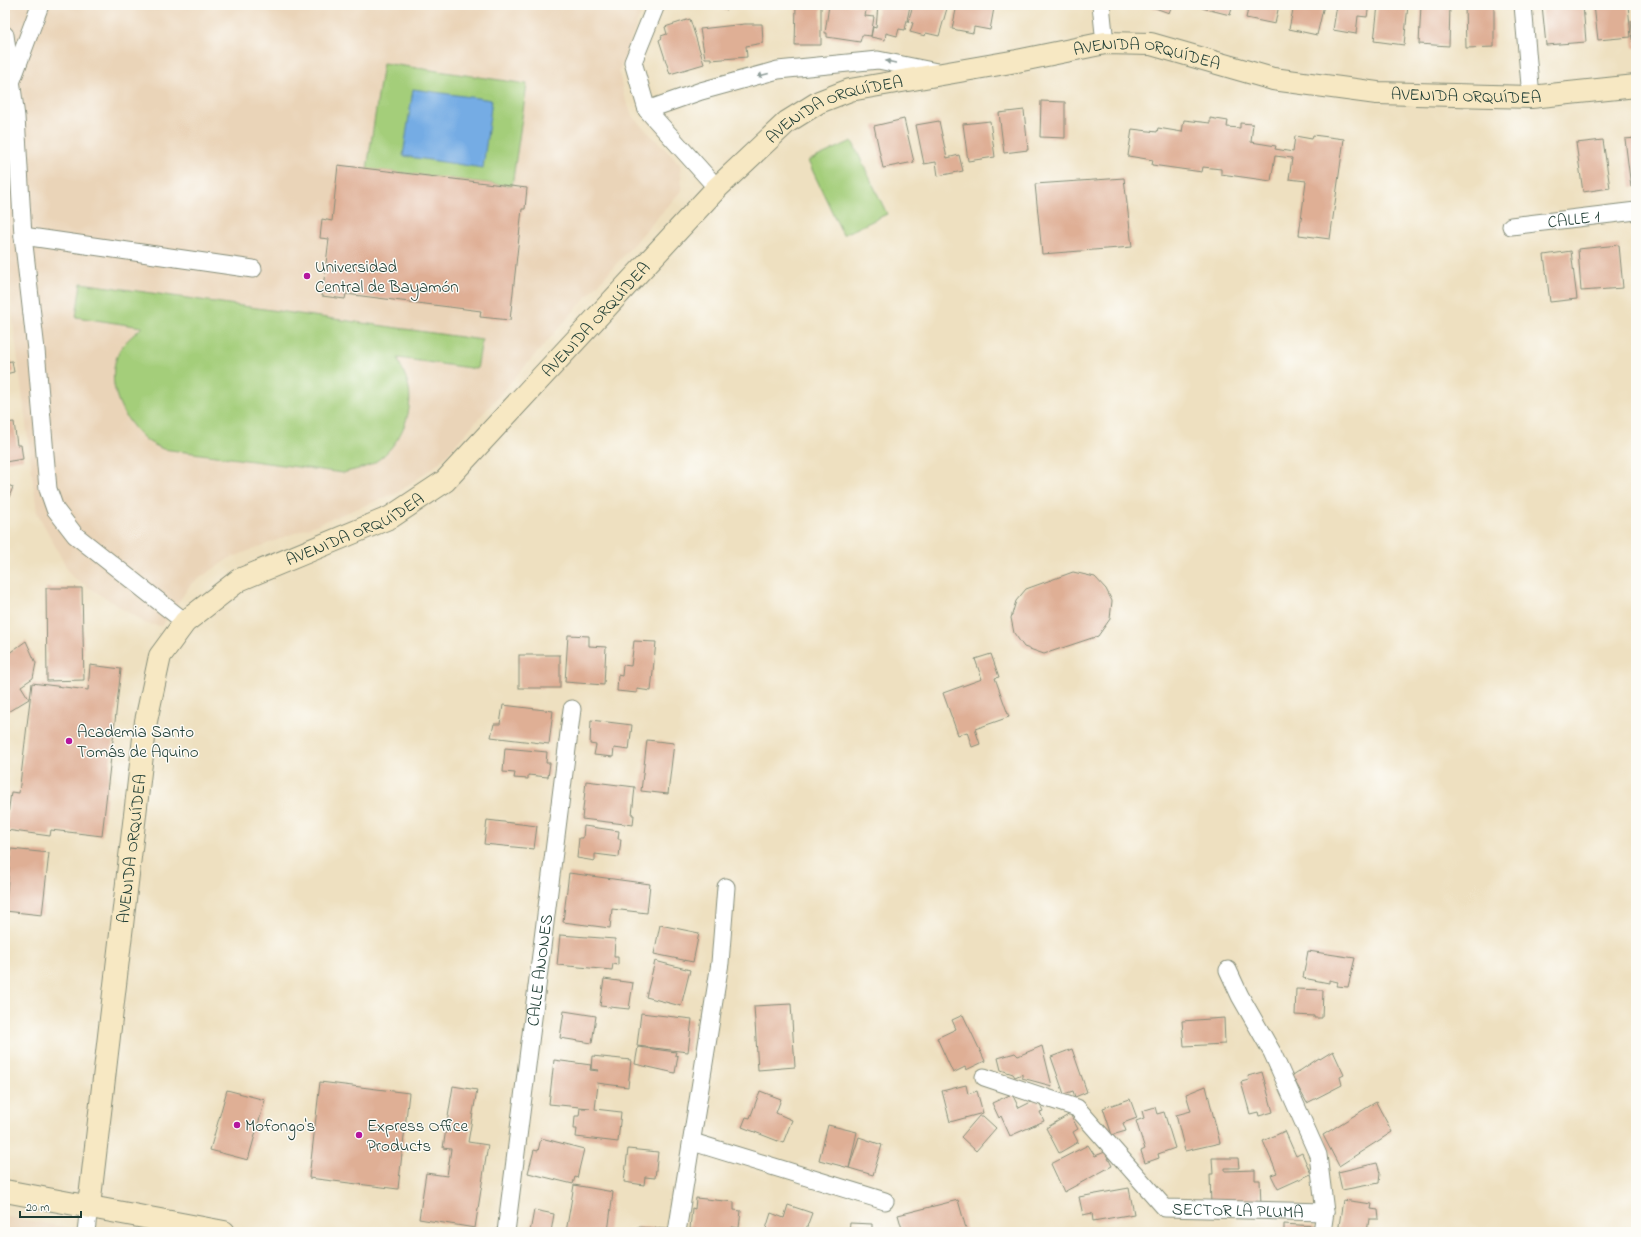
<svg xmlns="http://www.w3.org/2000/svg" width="1641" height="1237" font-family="'Indie Flower',sans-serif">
<rect width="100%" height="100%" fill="#fdfcf7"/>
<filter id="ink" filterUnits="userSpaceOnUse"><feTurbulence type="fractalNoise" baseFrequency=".025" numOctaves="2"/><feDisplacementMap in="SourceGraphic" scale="8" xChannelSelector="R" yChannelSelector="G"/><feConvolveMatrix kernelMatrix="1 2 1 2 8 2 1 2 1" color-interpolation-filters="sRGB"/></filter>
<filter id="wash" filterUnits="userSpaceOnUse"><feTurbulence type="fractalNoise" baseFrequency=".012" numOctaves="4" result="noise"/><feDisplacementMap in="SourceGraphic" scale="16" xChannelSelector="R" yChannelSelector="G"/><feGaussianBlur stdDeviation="0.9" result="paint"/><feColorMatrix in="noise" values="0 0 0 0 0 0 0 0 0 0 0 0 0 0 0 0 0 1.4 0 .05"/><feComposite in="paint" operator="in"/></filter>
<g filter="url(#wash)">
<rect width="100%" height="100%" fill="#eee0c0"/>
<!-- built -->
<g fill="#ead4b8">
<path d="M5,5H644L619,72L624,96L633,117L680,164L682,190L439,463L397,493L228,559L191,584L162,626L146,624L71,576L37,512L13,321L5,231Z"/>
<path d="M5,1216L91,1232H5Z"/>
</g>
<!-- green -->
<g fill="#a4ce7a" stroke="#628657">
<path d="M383,63L527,84L512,186L367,169Z"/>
<path d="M852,141L887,214L843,235L808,161Z"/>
<path d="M81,283L482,340L477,369L398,358C400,367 406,375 408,384C416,414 397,451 370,465C362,469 352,470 343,473L163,449C157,446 149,443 144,438C119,415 101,375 124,344C129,338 136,333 142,327L76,317Z"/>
</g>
<!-- water -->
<path fill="#75ace4" stroke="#4a748c" d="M413,89L492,100L483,168L403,156Z"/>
<g id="blocks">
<!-- building -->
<g fill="#dfaf95">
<path d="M712,5H730L727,10Z"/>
<path d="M796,5H821V45H795Z"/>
<path d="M829,5H867L865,16L874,17L871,36L862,35L860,42L827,37V33H825Z"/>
<path d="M878,5L910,6L905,30L899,29L897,36L886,33L885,40L871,37L873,27L876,28Z"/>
<path d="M913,5H948L939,36L926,33L925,36L910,32L913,23L908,22Z"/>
<path d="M957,5H979L994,8L990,30L974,27L973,33L952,29Z"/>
<path d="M1147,5H1172L1169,13Z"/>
<path d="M1203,5H1233L1230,15L1202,8Z"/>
<path d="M1249,5H1279L1275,24L1246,18Z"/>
<path d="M1294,5H1324L1317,35L1289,29Z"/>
<path d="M1337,5H1369L1367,17L1358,16L1356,34L1333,30Z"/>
<path d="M1378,5H1408L1404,45L1374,41Z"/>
<path d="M1421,5H1450L1449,46L1419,44Z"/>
<path d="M1465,5H1494V47L1466,48Z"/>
<path d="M1542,5H1583L1586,42L1546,45Z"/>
<path d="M1594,5H1628L1631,37L1598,40Z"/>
<path d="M690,19L704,64L670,74L659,40L662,38L661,36L667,34L665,27Z"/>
<path d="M1636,20V48H1634L1631,21Z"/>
<path d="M745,24H762L763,43L746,46L747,57L711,60V58H705L700,29Z"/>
<path d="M1041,101L1065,102V138L1040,137Z"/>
<path d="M1024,110L1028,150L1004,153L999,113Z"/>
<path d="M1210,118L1228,121L1227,127L1240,128V123L1253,124L1251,142L1276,146L1275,149L1293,152L1295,136L1312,139L1313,135L1344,139L1330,239L1299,235L1306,181L1289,179L1292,158L1275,156L1271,181L1221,174V169L1203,167L1202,172L1152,165L1153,160L1128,156L1132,129L1157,132L1158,128L1182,132L1184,120L1210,123Z"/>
<path d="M904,119L914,162L883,168L874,126Z"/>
<path d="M939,121L947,158L959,155L963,171L938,176L936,162L924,164L916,125Z"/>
<path d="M990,121L995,157L968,161L963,124Z"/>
<path d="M1636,138V187H1631L1625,139Z"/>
<path d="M1603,140L1610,188L1583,192L1576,143Z"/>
<path d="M338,165L527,188L525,209H522L510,320L480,317L481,311L346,294L345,299L322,296L329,239L320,238L322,219L332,221Z"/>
<path d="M1124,178L1132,247L1042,254L1035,184Z"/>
<path d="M1619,245L1623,288L1581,291L1578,249Z"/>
<path d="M1571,251L1577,299L1550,302L1544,255Z"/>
<path d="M12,361L14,372L5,374V362Z"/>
<path d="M14,422L17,445H21L23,459L5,462V423Z"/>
<path d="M5,484L13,487L5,507Z"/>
<path d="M1073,572L1095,577L1106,589L1112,601L1110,619L1098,636L1044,654L1024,647L1014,633L1011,618L1016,601L1026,589Z"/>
<path d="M46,588H82L84,680L47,681Z"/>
<path d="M568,635L589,636V646L606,647L604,685L565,682Z"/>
<path d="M26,641L36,663L33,678L21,686L29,699L6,713L5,656Z"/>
<path d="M634,641L656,642L651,691L637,689V693L617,691L618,675L622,676L623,665L631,666Z"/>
<path d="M991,654L999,677L995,678L1009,717L975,729L980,744L972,747L967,732L958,735L943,693L982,679L975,659Z"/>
<rect x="519" y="655" width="41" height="33"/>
<path d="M90,665L121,669L102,836L51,830L50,836L6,830L11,792L19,793L32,683L88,690Z"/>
<path d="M503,705L553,711L549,744L491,737L494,724H500Z"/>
<path d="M591,720L632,725L629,750L614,748L613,757L594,755L596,745L590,744Z"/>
<path d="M647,740L674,743L668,794L641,791Z"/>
<path d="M505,748L547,752L546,763H550L548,777L528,775V779L514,778L515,773L503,772Z"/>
<path d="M586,781L635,787L632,815H634L633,825L582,819Z"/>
<path d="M487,820L537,826L534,849L484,844Z"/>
<path d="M584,826L619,831L618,839H621L619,857L595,854V861L577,858L579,838H583Z"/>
<path d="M11,849L49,853L42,915L5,911Z"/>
<path d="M569,873L650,884L647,913L612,909L610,928L563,922Z"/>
<path d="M660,925L699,933L693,962L654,954Z"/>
<path d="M560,935L615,939L614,957H618V965L613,964L612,970L557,965Z"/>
<path d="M1308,951L1355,958L1348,987L1336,986L1338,982L1329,980V983L1303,978Z"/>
<path d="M655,961L690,970L681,1006L646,997Z"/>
<path d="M604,979L633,983L629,1009L600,1006Z"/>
<path d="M1296,989L1323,990L1322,1018H1314V1016L1295,1015Z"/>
<path d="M791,1004L795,1067L758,1070L754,1006Z"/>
<path d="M564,1011L596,1016L592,1043L560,1038Z"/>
<path d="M641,1013L692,1019L688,1052L637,1046Z"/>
<path d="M963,1015L985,1061L966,1070L965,1067L953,1073L937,1038L956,1029L952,1020Z"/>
<path d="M1224,1018L1225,1044L1184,1046L1182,1021Z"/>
<path d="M1042,1046L1052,1086L1022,1078V1074L1015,1077L1013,1074L1001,1070L998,1058L1015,1053L1018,1056Z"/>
<path d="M638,1047L676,1052L675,1055L678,1056L675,1073L635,1064Z"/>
<path d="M1072,1049L1087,1092L1075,1097L1073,1091L1064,1094L1051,1057Z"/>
<path d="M1333,1051L1344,1075L1340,1077L1342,1085L1307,1103L1292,1076L1319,1058L1320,1059Z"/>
<path d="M592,1056L631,1060L628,1087L597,1083L598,1085L595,1109L621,1112L618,1142L576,1137L577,1129H574L575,1116H579L580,1108H590L549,1104L554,1060L591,1065L590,1070L598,1071L599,1070L591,1069Z"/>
<path d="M1262,1072L1273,1112L1259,1116L1258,1112L1250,1114L1241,1082L1249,1080L1248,1076Z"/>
<path d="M320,1082L409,1093L398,1189L309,1178Z"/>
<path d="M966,1085L968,1094L977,1091L983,1113L950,1122L942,1091Z"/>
<path d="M453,1086L477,1090L468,1142L488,1145L475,1228L419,1219L426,1173L447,1176L451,1149L443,1148Z"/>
<path d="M1206,1086L1220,1143L1185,1151L1176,1115L1191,1111L1186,1094Z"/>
<path d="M227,1090L265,1100L248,1160L210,1150Z"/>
<path d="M760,1091L781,1099L776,1113L792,1120L783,1143L742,1127L746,1117L750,1118Z"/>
<path d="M1012,1094L1019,1108L1037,1099L1043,1111L1040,1112L1044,1121L1010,1136L1001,1116L999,1118L992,1103Z"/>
<path d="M1130,1099L1137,1118L1123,1123L1126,1131L1112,1135L1103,1108Z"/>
<path d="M1376,1102L1392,1132L1339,1166L1323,1135Z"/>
<path d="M1155,1107L1157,1114L1164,1112L1175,1148L1158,1154L1159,1158L1145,1163L1141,1151L1145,1149L1136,1121L1144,1118L1142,1111Z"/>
<path d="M1070,1114L1078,1129L1073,1132L1078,1142L1059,1153L1046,1128Z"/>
<path d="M979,1116H983L996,1128L976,1151L961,1137Z"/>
<path d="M828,1125L857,1132L849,1168L819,1160Z"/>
<path d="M1285,1131L1296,1156L1302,1153L1311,1174L1278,1189L1271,1175L1277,1173L1263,1141Z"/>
<path d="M859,1137L882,1145L873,1175L849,1168Z"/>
<path d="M541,1138L584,1149L577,1178L575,1177L573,1184L528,1173L534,1150L538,1151Z"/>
<path d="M1088,1145L1095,1156L1105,1152L1112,1166L1064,1192L1051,1164Z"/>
<path d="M628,1149L658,1152L655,1178L645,1177L644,1185L624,1182Z"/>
<path d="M1212,1158H1238L1239,1168H1225V1171L1255,1170V1180H1260L1261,1205L1211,1206L1210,1174H1213Z"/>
<path d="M1377,1163L1380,1173L1379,1183L1342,1190L1338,1172Z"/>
<path d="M574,1185L613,1192L608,1232H566Z"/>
<path d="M1129,1188L1134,1214L1093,1221L1092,1213L1083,1215L1079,1197Z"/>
<path d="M696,1198L734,1202V1210L741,1211L739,1228L732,1227L731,1232L690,1229L692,1208L695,1209Z"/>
<path d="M958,1200L967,1232H903L898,1215Z"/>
<path d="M1343,1200L1372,1204L1371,1209L1378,1210L1379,1219H1369L1367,1232H1338Z"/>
<path d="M788,1205L812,1213L805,1232H765L771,1213L784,1218Z"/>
<path d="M534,1210L554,1214L551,1232H530Z"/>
<path d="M850,1223L872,1224V1232H849Z"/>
<path d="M1284,1224L1314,1226V1232H1284Z"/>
<path d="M637,1227L669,1229L668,1232H637Z"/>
</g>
</g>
</g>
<g filter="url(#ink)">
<use href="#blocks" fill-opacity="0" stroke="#868e7a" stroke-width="1"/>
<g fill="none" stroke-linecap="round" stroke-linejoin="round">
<!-- street casing -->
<g stroke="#868e7a" stroke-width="19">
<g id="street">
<path d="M656,5L633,62L647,110L717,188"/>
<path d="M1101,5L1105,43"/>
<path d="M1523,5L1531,97"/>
<path d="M5,35L16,117L23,236L36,350L48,489L55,509L75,535L185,622"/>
<path d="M12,80L40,5"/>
<path d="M647,110L701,91L778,70L878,60L937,72"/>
<path id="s1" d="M1511,226L1636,211"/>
<path d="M23,236L253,269"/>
<path d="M1228,970L1240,996L1272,1052L1318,1155L1325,1212L1322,1232"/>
<path id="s2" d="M984,1077L1077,1108L1165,1208L1325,1212"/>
<path d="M693,1142L885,1201"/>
<path d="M86,1232L89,1206"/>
<path id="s3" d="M506,1232L572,709"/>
<path d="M677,1232L720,963L726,887"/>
</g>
</g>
<!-- secondary casing -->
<g stroke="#868e7a" stroke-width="24">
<g id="secondary">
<path d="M5,1191L224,1232"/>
<path id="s4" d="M89,1206L146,721L160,656L185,622L239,580L391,517L445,481L717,188L787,122L819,102L850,90L1017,61L1105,43L1151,44L1273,79L1377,93L1531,97L1636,86"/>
</g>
</g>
<!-- street -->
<use href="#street" stroke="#fff" stroke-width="17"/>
<!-- secondary -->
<use href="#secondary" stroke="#f7e8c3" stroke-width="22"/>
</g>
<!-- one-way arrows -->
<defs><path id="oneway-solid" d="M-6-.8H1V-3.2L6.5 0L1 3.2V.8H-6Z"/></defs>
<g fill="#8f9e9a">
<use href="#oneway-solid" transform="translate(891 62) rotate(-168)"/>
<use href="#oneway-solid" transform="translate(763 75) rotate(165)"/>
</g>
</g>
<!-- markers -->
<g fill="#b5179e" stroke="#fdfcf7" stroke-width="1.5">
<circle cx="307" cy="276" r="4"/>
<circle cx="69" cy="741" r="4"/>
<circle cx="237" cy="1125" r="4"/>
<circle cx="359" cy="1135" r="4"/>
</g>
<g text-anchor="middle" stroke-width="3" stroke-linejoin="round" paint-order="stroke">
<!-- street labels -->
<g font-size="17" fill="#1f3d34" stroke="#fdfcf7">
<text dy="6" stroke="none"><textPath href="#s4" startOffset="1764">AVENIDA ORQUÍDEA</textPath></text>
<text dy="6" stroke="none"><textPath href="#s4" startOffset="2088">AVENIDA ORQUÍDEA</textPath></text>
<text dy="6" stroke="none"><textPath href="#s4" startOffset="1440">AVENIDA ORQUÍDEA</textPath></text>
<text dy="6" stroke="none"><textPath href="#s1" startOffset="63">CALLE 1</textPath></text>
<text dy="6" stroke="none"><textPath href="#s4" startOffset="1116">AVENIDA ORQUÍDEA</textPath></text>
<text dy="6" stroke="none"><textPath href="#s4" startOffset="792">AVENIDA ORQUÍDEA</textPath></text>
<text dy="6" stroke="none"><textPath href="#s4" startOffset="360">AVENIDA ORQUÍDEA</textPath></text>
<text dy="6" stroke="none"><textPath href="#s3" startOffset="264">CALLE ANONES</textPath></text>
<text dy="6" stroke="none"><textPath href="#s2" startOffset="304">SECTOR LA PLUMA</textPath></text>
</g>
<!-- poi labels -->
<g font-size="17" fill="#1f3d34" stroke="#fdfcf7" text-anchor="start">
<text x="315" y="272">Universidad<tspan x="315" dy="20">Central de Bayamón</tspan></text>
<text x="77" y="737">Academia Santo<tspan x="77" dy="20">Tomás de Aquino</tspan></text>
<text x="245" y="1131">Mofongo's</text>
<text x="367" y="1131">Express Office<tspan x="367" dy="20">Products</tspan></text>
</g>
</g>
<!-- margin -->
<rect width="1641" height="1237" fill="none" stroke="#fdfcf7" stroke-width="20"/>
<!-- scale -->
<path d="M20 1211v6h61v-6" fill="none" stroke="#1f3d34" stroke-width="2"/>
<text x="26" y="1211" font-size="12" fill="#1f3d34" stroke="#fdfcf7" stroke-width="3" paint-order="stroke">20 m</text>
</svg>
